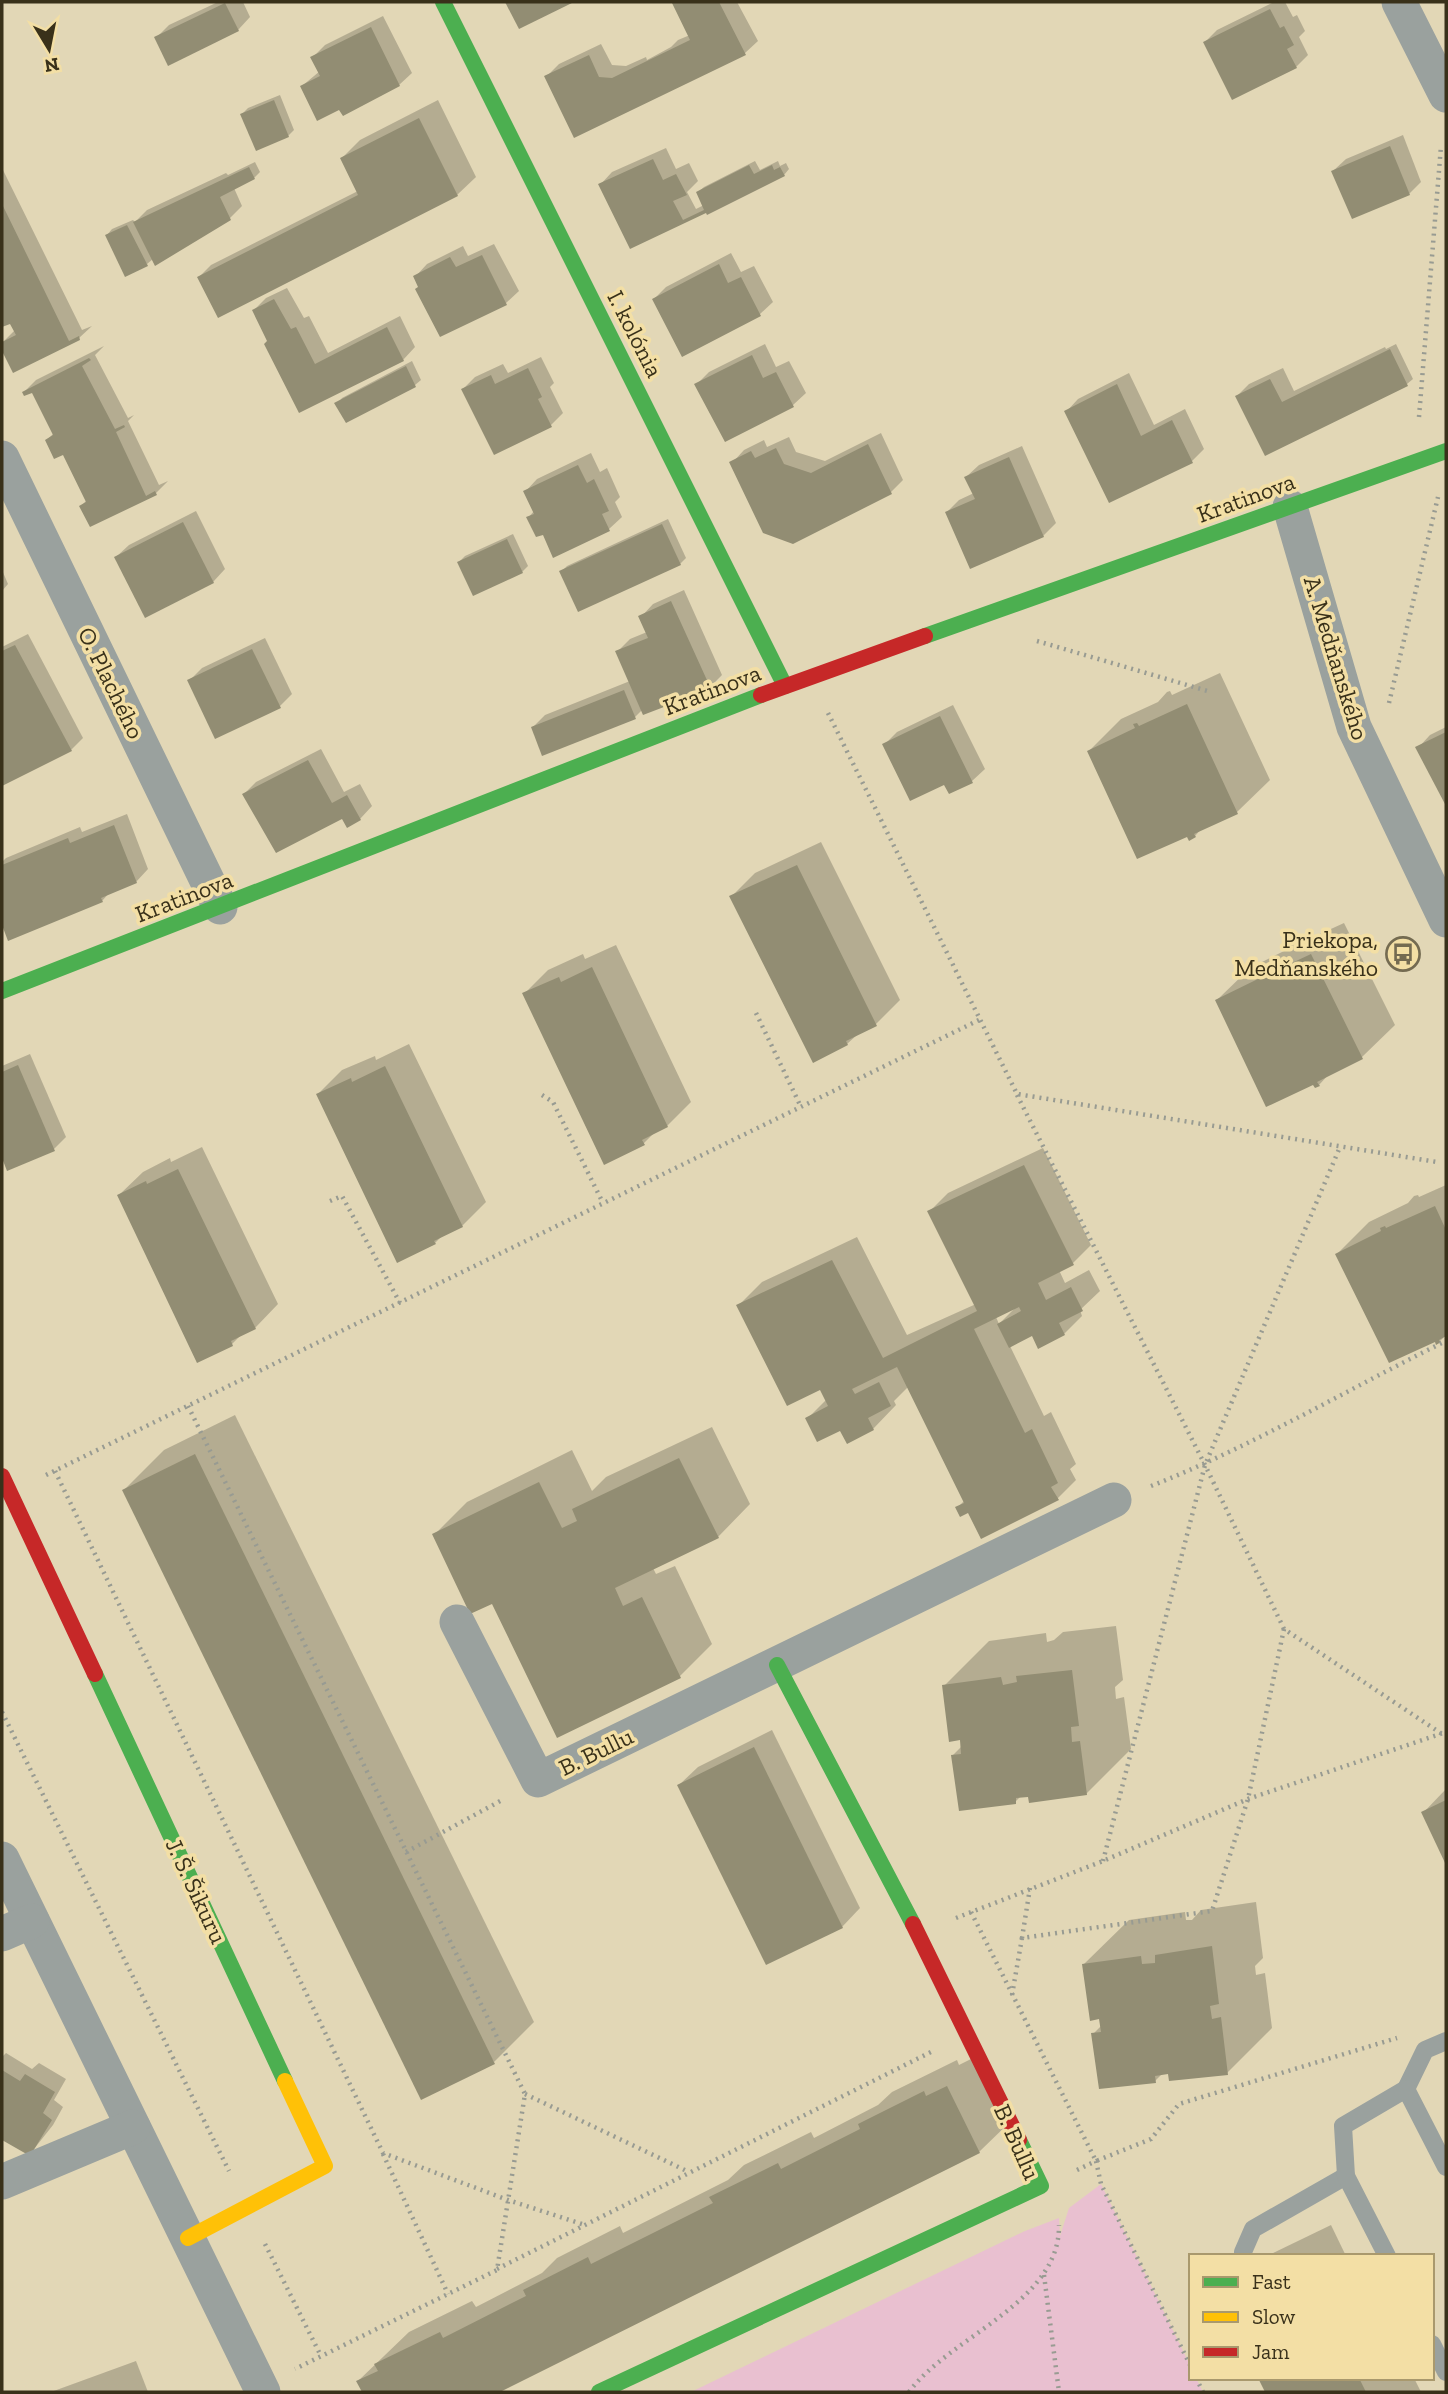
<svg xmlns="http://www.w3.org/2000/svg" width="1448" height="2394" font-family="'Zilla Slab',serif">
<rect width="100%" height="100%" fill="#e2d7b6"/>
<!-- green -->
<path fill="#e9c0d0" d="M1101,2184L1191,2367V2378H1196L1203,2392H691L1025,2231L1059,2218L1060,2236L1069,2208Z"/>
<!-- shadow -->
<g fill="#0003" fill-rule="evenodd">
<path d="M218,2H243L250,17L238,30L156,38L169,25Z"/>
<path d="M676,2H737L758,41L745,53L679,86L546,77L559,64L601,44L612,65L626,66L646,57L647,60L671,47L678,40L690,35L674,4Z"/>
<path d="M1274,2H1285L1293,17L1297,15L1305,31L1299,37L1308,55L1296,67L1205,42L1217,30Z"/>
<path d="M383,16L412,73L399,85L340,107L302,86L320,71L313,57L325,45Z"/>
<path d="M280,95L294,130L288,136L242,114L248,108Z"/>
<path d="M438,100L476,177L457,195L199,277L211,265L358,191L342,158L360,140Z"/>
<path d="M1403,135L1421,182L1409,194L1333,171L1346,159Z"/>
<path d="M666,148L676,169L689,163L698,181L687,192L696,209L704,205L698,192L704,187L755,161L760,170L778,161L780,166L786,163L789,169L784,175L631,247L600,185L612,172Z"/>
<path d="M255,162L260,172L254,178L234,188L242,206L230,218L153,259L147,264L107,235L112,229L133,220L135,222L147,210L226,173L228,175Z"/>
<path d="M2,168L82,330L92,326L79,338L14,371L2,347V343L15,330L11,322L3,326L2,323Z"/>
<path d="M494,244L519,291L506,303L441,335L415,277L427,264L463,246L468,256Z"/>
<path d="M731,253L741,272L754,266L773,302L760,314L683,354L654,299L666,287Z"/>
<path d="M287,288L304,318L309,316L328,353L400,316L415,347L403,360L300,410L254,310L266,298Z"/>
<path d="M765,344L776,367L789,361L806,393L793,405L725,440L697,384L709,372Z"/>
<path d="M1396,344L1413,379L1407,384L1266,454L1237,396L1249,384L1283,368L1294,391L1385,347L1386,349Z"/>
<path d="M104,346L95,355L128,418L134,415L128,421L159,485L168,481L156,493L90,525L81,506L87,500L64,453L47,440L54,433L33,390L24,392L36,380Z"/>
<path d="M541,357L554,383L550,387L563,413L551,425L463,389L475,377L503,364L508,373Z"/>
<path d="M412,361L421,380L415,385L337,404L342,398Z"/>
<path d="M1129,373L1154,425L1185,409L1204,449L1192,461L1066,412L1078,399Z"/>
<path d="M881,433L903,480L891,492L732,463L744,450L764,440L767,447L789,437L796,452L825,461Z"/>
<path d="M1022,446L1056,523L1043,536L947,512L959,500L974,493L966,477L979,465Z"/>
<path d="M591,453L600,472L607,468L620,497L615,502L622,517L609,529L554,555L544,533L528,518L534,511L525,492L537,479Z"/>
<path d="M196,511L225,569L213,582L116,557L129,545Z"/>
<path d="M668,519L686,558L680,564L561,572L567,566Z"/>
<path d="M513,534L528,566L522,572L459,562L465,556Z"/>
<path d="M2,570L8,584L2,591Z"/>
<path d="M684,590L722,675L710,687L642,710L635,717L533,727L545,715L630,681L617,652L630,639L647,632L641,617L653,604Z"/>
<path d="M28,634L83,738L71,750L2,784V647Z"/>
<path d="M265,638L292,694L280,706L189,681L202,668Z"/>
<path d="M1220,673L1270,780L1237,812L1202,828L1195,836L1089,751L1121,719L1158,702L1167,692L1170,691L1172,695Z"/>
<path d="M953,705L985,769L972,781L950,792L945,782L884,745L897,732Z"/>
<path d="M1446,727V801L1418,748L1430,735Z"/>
<path d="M321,749L344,792L360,784L372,806L360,819L244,794L256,782Z"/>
<path d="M127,814L148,869L136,882L110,892L102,901L9,939L2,920V862L6,858L80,827L82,832Z"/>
<path d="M821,842L900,1000L876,1024L858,1034L847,1044L731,897L755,873Z"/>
<path d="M1344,923L1395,1025L1362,1057L1330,1073L1319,1085L1217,1000L1250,968L1286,950L1295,942L1297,941L1298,944Z"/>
<path d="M616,945L691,1102L667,1126L656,1131L643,1144L524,994L548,970L583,954L585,959Z"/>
<path d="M409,1044L486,1202L462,1226L443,1235L435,1243L318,1094L342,1070L375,1056L376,1060Z"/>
<path d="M30,1054L66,1137L54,1149L8,1169L2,1153V1066Z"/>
<path d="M202,1147L278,1304L255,1328L242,1334L232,1344L119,1195L143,1172L170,1158L171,1162Z"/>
<path d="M1043,1148L1091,1245L1073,1263L1059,1270L1065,1283L1089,1270L1100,1291L1080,1310L1082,1316L1064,1334H1033L1010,1346L1044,1416L1051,1412L1076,1464L1070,1469L1076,1480L1057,1499L969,1511L957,1508L965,1500L909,1386L894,1401L896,1405L873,1429L841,1428L808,1418L827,1399L821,1388L738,1306L762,1282L857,1237L907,1335L976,1304L930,1211L948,1193ZM1015,1308L999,1324L996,1317Z"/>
<path d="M1446,1185V1335L1440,1341L1337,1254L1369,1222L1408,1203L1414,1196L1418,1195L1419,1197Z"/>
<path d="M235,1415L534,2022L494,2062L124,1490L164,1450Z"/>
<path d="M712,1427L750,1504L718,1537L653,1568L656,1574L675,1566L712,1644L680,1676L493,1601L434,1535L467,1502L572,1450L592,1491L606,1477Z"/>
<path d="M1116,1626L1123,1680L1115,1687L1116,1699L1124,1697L1131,1749L1086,1794L1030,1795L1021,1796L1015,1802L953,1755L962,1746L944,1686L989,1641L1046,1633L1047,1642L1054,1640L1063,1632Z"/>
<path d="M772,1730L860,1908L842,1927L679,1785L698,1767Z"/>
<path d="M1446,1789V1861L1423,1813Z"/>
<path d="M1256,1902L1263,1958L1255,1966L1256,1975L1265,1973L1272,2028L1227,2073L1169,2072L1163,2073L1155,2081L1093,2034L1102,2025L1084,1964L1129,1920L1185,1912L1186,1920H1192L1201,1910Z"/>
<path d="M6,2053L32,2069L39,2063L66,2079L54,2100L63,2107L53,2125L30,2154L2,2137V2057Z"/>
<path d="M979,2055L1012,2120L979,2152L497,2392H364L358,2381L409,2332L472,2301L476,2307L542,2273L557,2258L620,2226L623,2233L728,2180L744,2165L811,2132L814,2138L878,2105L892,2092L957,2060L959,2065Z"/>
<path d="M1331,2225L1346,2256H1267Z"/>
<path d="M136,2361L148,2392H51Z"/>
<path d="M1260,2378H1414L1421,2392H1267Z"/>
</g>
<!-- building -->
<g fill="#928d73">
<path d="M505,2H574L519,29Z"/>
<path d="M675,2H719L746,55L574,138L544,76L589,55L599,77L612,78L690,40L672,3Z"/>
<path d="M225,3L239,31L168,66L154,37Z"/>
<path d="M1270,9L1280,28L1284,26L1294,45L1287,49L1297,68L1232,100L1203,42Z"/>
<path d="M371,27L400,86L343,116L339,110L317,121L300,86L320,76L310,57Z"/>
<path d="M274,100L289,137L256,151L240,114Z"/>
<path d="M419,118L458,196L218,318L197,277L358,195L340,158Z"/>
<path d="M1390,146L1410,195L1352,219L1331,171Z"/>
<path d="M653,159L663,180L676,174L687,195L673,201L683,220L704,210L696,192L749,165L754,174L772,165L774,170L780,167L785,176L707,215L706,213L630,249L598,184Z"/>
<path d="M249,167L255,179L220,197L231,220L155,266L133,222Z"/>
<path d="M2,204L69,341L79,336L80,340L13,373L2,351V342L16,335L10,324L2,327Z"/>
<path d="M127,225L148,266L125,277L105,235Z"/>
<path d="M482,255L507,305L440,337L415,289L418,287L413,276L450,257L456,267Z"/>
<path d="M719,264L728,283L741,277L761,316L682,357L652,299Z"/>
<path d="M274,299L291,329L296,327L315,364L387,327L404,361L299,413L264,344L267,341L252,310Z"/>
<path d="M1390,349L1408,386L1265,456L1235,396L1270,379L1282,402Z"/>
<path d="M752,355L763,378L776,372L794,407L725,442L694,384Z"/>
<path d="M89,358L91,360L82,366L115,429L124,425L125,427L116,432L146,496L155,491L157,495L90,527L79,506L86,502L63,455L54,459L45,440L53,435L32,393L24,396L22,392Z"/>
<path d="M406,366L416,387L346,423L334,403Z"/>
<path d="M528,368L542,397L538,399L552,427L494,455L461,389L491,375L495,384Z"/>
<path d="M1117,384L1141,436L1172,420L1193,463L1109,503L1064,411Z"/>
<path d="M868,444L892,494L793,544L763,533L729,462L751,451L755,458L776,448L784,464L811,473Z"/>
<path d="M1009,457L1044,537L970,569L945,512L975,499L964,477Z"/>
<path d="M578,465L587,483L594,479L609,511L602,514L610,531L553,558L543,535L536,537L526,517L534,514L523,491Z"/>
<path d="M183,522L214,583L145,618L114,557Z"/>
<path d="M662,524L681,565L578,612L559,571Z"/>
<path d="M507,539L523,573L473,596L457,562Z"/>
<path d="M671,601L711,689L643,715L615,651L648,638L638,616Z"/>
<path d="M15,645L72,751L2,786V651Z"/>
<path d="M252,649L281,708L215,739L187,680Z"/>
<path d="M624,690L636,719L542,756L531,727Z"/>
<path d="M1187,704L1238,814L1194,834L1196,837L1189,841L1187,837L1137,859L1087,751L1135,728L1133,724L1137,723L1139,726Z"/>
<path d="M940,716L973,783L949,794L944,785L910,801L882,744Z"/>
<path d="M1446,732V806L1415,747Z"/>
<path d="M308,760L332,803L347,795L361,820L347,828L342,819L276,853L242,794Z"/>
<path d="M114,825L137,883L101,898L103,902L8,941L2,925V865L68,838L70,843Z"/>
<path d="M797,865L877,1026L846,1041L848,1045L813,1063L729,896Z"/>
<path d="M1311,954L1363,1059L1317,1082L1320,1086L1315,1088L1313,1085L1266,1107L1215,1000L1262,977L1260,974L1264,972L1266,975Z"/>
<path d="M592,967L668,1127L642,1140L645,1145L604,1165L522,993L559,977L561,982Z"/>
<path d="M18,1065L55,1151L7,1171L2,1158V1072Z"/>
<path d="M385,1066L463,1227L434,1241L436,1244L397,1263L316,1094L351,1078L352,1082Z"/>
<path d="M1024,1165L1074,1265L1038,1283L1046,1300L1071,1287L1083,1311L1059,1323L1065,1335L1038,1349L1032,1336L1009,1348L997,1324L1021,1311L1019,1307L974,1329L1025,1433L1032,1429L1058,1483L1051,1487L1059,1500L981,1539L968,1513L960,1517L955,1507L964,1503L897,1367L852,1389L855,1394L879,1382L891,1406L868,1418L874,1430L847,1444L840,1431L817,1442L805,1418L828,1406L820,1390L787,1406L736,1305L832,1260L883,1358L977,1311L927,1211Z"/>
<path d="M178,1169L256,1329L231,1341L233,1346L197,1363L117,1195L146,1181L147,1184Z"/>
<path d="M1435,1206L1446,1230V1336L1439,1340L1441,1342L1436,1345L1435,1342L1389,1363L1335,1254L1381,1231L1380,1228L1385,1226L1386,1228Z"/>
<path d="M195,1454L495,2064L421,2100L122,1490Z"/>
<path d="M679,1458L719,1538L615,1588L623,1606L642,1597L681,1678L557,1738L492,1604L470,1614L432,1534L539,1482L562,1528L577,1521L572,1509Z"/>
<path d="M1072,1670L1079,1726L1071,1727L1072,1742L1080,1741L1087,1795L1029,1803L1028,1797L1016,1798V1804L959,1811L951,1755L961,1754L960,1740L949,1742L942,1685L1001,1677L1003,1685L1017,1682L1016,1676Z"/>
<path d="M754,1747L843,1928L766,1965L677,1785Z"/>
<path d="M1446,1800V1865L1421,1812Z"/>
<path d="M1212,1946L1219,2004L1210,2006L1212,2019L1221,2017L1228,2075L1169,2081L1168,2074L1155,2076L1156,2083L1099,2089L1091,2033L1101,2032L1099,2019L1090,2021L1082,1964L1141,1956L1142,1964L1155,1963V1955Z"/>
<path d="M2,2070L20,2081L25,2074L55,2092L43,2113L52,2120L30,2156L2,2140Z"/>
<path d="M947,2086L980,2153L500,2392H362L356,2381L378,2371L374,2364L440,2332L443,2338L526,2296L523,2290L588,2257L591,2264L713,2203L709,2197L778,2163L781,2169L860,2129L858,2124L924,2091L926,2096Z"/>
<path d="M1258,2378H1359L1366,2392H1265Z"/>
</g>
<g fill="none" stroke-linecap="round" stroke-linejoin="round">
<!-- path -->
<g stroke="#989b92" stroke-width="4.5" stroke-dasharray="2 5" stroke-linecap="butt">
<path d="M1419,417L1441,146"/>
<path d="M1037,641L1211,692"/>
<path d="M1389,703L1438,497"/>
<path d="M828,713L1017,1094L1437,1162"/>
<path d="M756,1013L801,1107"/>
<path d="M542,1095L553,1102L603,1203"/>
<path d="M1017,1095L1205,1465L1284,1629L1442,1734"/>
<path d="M330,1201L342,1196L400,1303"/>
<path d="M188,1406L525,2094L497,2270L295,2369"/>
<path d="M55,1471L383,2153L508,2200L585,2225"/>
<path d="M46,1475L979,1020"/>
<path d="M1151,1486C1253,1446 1348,1389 1446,1341"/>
<path d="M2,1712L229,2171"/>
<path d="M406,1852L504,1799"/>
<path d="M1103,1861L1205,1465L1340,1147"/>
<path d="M1030,1888L1022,1938L1212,1911L1248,1799L1284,1629"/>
<path d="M971,1912L1096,2161L1151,2139L1179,2104L1397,2038"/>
<path d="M956,1918L1103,1861L1248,1799L1446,1732"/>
<path d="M1012,1995L1022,1938"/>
<path d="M525,2094L689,2172"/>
<path d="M383,2154L448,2294"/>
<path d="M1077,2170L1096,2161L1101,2184L1191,2367"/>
<path d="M265,2244L321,2356"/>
<path d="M497,2269L931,2052"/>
<path d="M1044,2275L1059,2392"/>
<path d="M1196,2378L1203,2392"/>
<path d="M909,2392C950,2336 1060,2303 1059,2225"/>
</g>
<!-- lane -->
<g stroke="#9aa19e" stroke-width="18">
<path d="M1406,2089L1425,2050L1446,2041"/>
<path d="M1244,2256L1243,2252L1253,2229L1346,2176"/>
<path d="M1387,2256L1346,2176L1343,2126L1406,2089L1446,2167"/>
<path d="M1432,2344L1446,2372"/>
</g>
<!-- street -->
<g stroke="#9aa19e" stroke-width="35">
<path d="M1399,2L1446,95"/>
<path d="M2,458L220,907"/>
<path d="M1290,507L1354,727L1446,920"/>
<path d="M457,1622L538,1780L1114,1500"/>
<path d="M2,1859L263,2392"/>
<path d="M2,1934L32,1921"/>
<path d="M2,2182L133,2127"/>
</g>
<!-- fast -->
<g stroke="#4caf50" stroke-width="16">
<path d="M443,2L785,686"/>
<path d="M925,636L1446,451"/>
<path d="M2,991L761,695"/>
<path d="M777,1665L913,1924"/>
<path d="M95,1674L285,2081"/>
<path d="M599,2392L1041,2186L1019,2140"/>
</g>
<!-- slow -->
<path stroke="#ffc107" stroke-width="16" d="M188,2238L325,2166L285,2081"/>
<!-- jam -->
<g stroke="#c62828" stroke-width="16">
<path d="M761,695L925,636"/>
<path d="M2,1476L95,1674"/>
<path d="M913,1924L1019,2140"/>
</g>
</g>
<!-- icons -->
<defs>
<g id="bus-ring" transform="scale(1.75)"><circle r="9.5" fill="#f3dfa5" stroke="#746b51" stroke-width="1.5"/><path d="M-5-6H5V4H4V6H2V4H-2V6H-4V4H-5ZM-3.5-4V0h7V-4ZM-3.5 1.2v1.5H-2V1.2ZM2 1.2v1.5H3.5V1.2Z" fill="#746b51"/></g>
</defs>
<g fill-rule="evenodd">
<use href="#bus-ring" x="1403" y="954"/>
</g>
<g text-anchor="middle" stroke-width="7" stroke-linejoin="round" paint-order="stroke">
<!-- street labels -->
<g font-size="24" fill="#39311a" stroke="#f3dfa5">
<text transform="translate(635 334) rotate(63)" y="8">I. kolónia</text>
<text transform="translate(1246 498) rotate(-20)" y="8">Kratinova</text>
<text transform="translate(1336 658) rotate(73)" y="8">A. Medňanského</text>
<text transform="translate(111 683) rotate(64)" y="8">O. Plachého</text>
<text transform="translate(712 690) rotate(-21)" y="8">Kratinova</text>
<text transform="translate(184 897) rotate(-21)" y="8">Kratinova</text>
<text transform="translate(596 1752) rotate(-26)" y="8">B. Bullu</text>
<text transform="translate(196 1891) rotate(65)" y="8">J. Š. Šikuru</text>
<text transform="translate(1017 2142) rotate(66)" y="8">B. Bullu</text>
</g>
<!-- poi labels -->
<g font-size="24" fill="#39311a" stroke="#f3dfa5" text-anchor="end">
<text x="1378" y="948">Priekopa,<tspan x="1378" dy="28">Medňanského</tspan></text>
</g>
</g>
<!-- border -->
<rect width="1448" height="2394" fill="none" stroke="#39311a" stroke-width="7"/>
<!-- legend -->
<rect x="1189" y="2254" width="245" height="126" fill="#f3dfa5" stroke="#a9996d" stroke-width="2"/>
<rect x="1203" y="2277" width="35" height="10" fill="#4caf50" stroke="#a9996d" stroke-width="2"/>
<text x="1252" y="2289" font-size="21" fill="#39311a">Fast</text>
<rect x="1203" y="2312" width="35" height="10" fill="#ffc107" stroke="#a9996d" stroke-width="2"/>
<text x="1252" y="2324" font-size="21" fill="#39311a">Slow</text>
<rect x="1203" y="2347" width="35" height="10" fill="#c62828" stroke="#a9996d" stroke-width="2"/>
<text x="1252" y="2359" font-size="21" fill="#39311a">Jam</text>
<!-- north arrow -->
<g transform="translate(49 49) rotate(170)" stroke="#f3dfa5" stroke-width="5" paint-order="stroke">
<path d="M0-5L12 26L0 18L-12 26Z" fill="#39311a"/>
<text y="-10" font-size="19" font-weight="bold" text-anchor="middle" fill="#39311a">N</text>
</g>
</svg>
